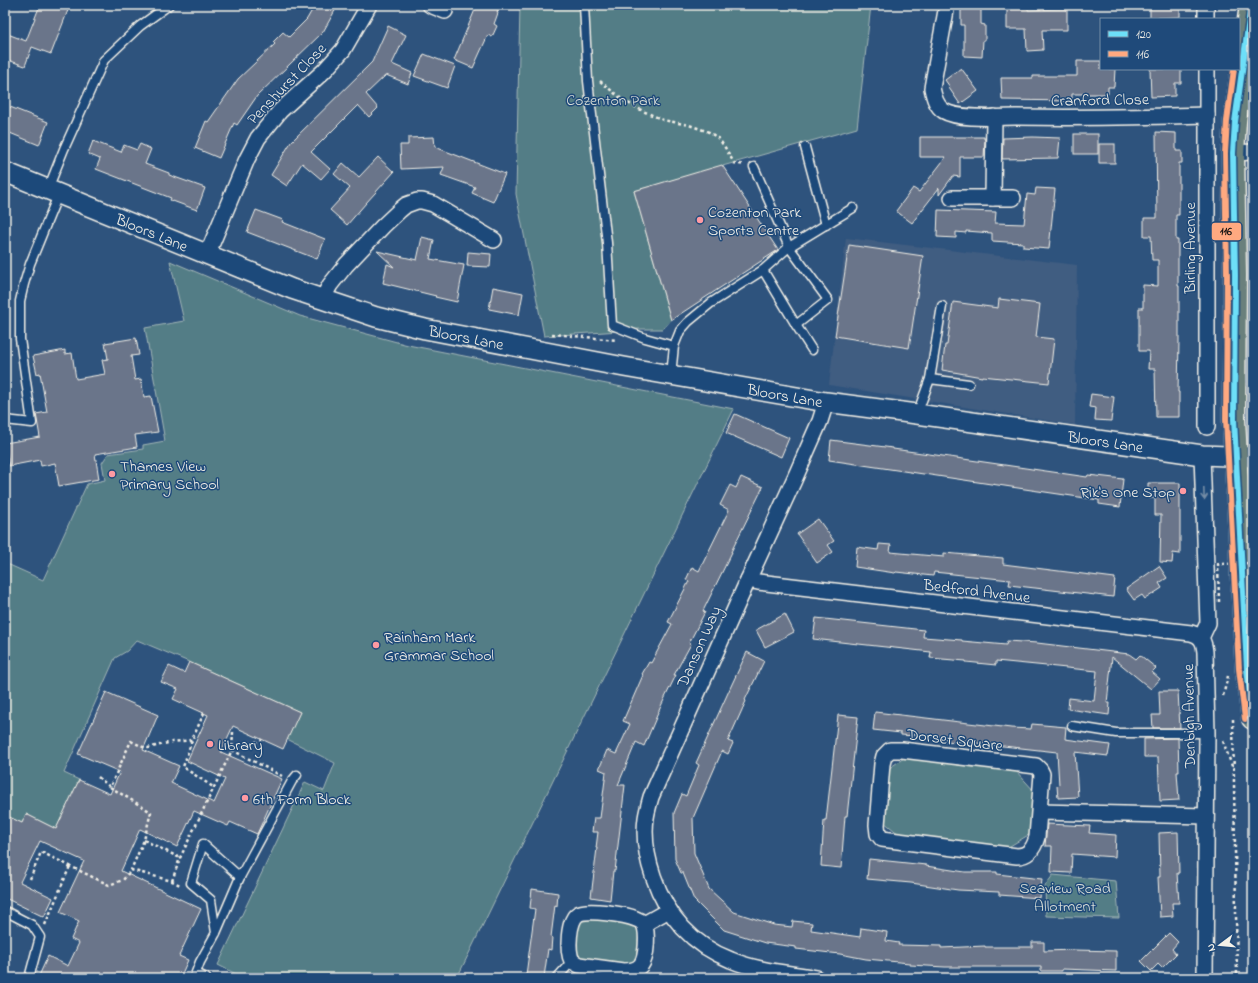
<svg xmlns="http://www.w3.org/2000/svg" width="1258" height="983" font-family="'Indie Flower',sans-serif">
<rect width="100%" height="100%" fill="#2e537d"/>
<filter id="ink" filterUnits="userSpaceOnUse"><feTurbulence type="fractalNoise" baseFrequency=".025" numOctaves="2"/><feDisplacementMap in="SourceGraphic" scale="8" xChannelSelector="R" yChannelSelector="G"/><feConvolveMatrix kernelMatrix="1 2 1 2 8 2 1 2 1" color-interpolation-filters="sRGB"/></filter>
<g filter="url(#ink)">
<!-- built -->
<path fill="#405d81" d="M846,238L1077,265L1075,425L829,385Z"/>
<!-- green -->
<g fill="#537d86" stroke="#a4b7b7">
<path d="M520,5H871L857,128L634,191L671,320L663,329H639L620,331L544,336L516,194Z"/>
<path d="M170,261L300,316L408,345L734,409L457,978H244L218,965L305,782L324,791L335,763L287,739L300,712L189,662L137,640L127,651L115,658L64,773L79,780L56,829L26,814L22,823L5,815V563L43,580L87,484L105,480L102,463L108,454L143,449V445L165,441L145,328L184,321Z"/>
<path d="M904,758L1015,770L1035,792L1030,834L1005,849L900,835L884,822L888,769Z"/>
<path d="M1053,875L1116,881L1119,918L1046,916L1045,886Z"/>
<path d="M581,916L634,922L639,930L636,961L632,965L577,959L575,926Z"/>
</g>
<!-- building -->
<g fill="#6b758a" stroke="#f4f1e8">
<path d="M40,5H70L51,54L32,47L25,66L5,59V33L26,41Z"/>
<path d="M315,5H338L323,32L257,96L237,125L234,123L219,158L195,148L206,121L208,122L238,79L275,44L273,42L283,32L289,37L307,19Z"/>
<path d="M477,5H500L497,12L498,13L494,24L497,26L492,37L488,35L473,68L454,60Z"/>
<path d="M961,5H981V24L985,25V40H983L982,57L964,56V25H961Z"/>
<path d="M1150,5H1180V17L1150,18Z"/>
<path d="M1007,8H1028V10L1067,9V30H1042L1043,50L1027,51L1026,29H1007Z"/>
<path d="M388,26L406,35L392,64L412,73L408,84L386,75L366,94L378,108L369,117L358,105L311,152L330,169L321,179L302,163L287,186L271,175L291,142L372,62Z"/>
<path d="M424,54L455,66L447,88L414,76Z"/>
<path d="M1077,61H1101V69H1115L1114,87H1108V94H1072V101L1002,100L1001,78H1033V76H1077Z"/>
<path d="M961,68L978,91L960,104L949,88L950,87L945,80Z"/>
<path d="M1150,69H1181V83H1175V96L1151,97Z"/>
<path d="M5,105L48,122L39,145L5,131Z"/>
<path d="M1156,132L1176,133V151H1182V163H1179V215H1176V240H1178V286H1179V341L1178,392H1179V417H1156L1155,369H1148L1149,351H1139V308H1143V285L1158,286V260H1152L1151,236H1144V218H1157Z"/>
<rect x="1074" y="134" width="24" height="20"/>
<path d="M434,137L435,147L505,174L493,202L472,193L475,187L441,175L444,167L401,169L400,145H408V138Z"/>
<path d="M920,137H984V139H985L984,157H960V177L953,176L939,195V188L912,223L896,211L913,188L919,192L946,157H920Z"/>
<path d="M1033,137L1060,138L1058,158L1002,159L1003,138Z"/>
<path d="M93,141L121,152L124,145L137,150L140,144L151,149L145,164L169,173V175L205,188L197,210L170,200L171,198L96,169L100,159L88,154Z"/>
<rect x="1099" y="144" width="16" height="19"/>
<path d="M378,157L394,172L366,203L347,225L330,210L350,188L334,174L343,163L359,177Z"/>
<path d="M722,165L778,250L671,320L634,191Z"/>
<path d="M1036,188L1055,189L1049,249L1023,247V243L992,241V233L966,231V233L956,232V238L937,237L938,210L996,212L995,223L1024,224L1027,194L1035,195Z"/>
<path d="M256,210L283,220L282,222L325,239L317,259L247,232Z"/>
<path d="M422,237L434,240L430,259L464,265L457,302L435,297L436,296L383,283L387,264L394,267L377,251L417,260Z"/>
<path d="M849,245L923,256L909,348L835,336Z"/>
<path d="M468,252L491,254L490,267L467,266Z"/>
<path d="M493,287L523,293L519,315L489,309Z"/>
<path d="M999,299L1040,304L1036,337L1054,339L1049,383L982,376V377L942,370L945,345H947L953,302L998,308Z"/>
<path d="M136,338L139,355L131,356L135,380L141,379L144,397L151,396L158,432L135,435L137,447L95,454L99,479L59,486L55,463L41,466L40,460L9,466L5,443L40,437L36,414L47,412L40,373L37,374L33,356L65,350V354L72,353L76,379L105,374L102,360L108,359L105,343Z"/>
<path d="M1091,394L1114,397L1111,421L1095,420L1096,408L1089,407Z"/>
<path d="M735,414L789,438L781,457L726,433Z"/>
<path d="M831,440L893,448V449L929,454L1087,477L1088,475L1123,479L1120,507L1099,504V500L829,460Z"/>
<path d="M741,477L763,487L731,552H732L703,611L705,612L689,643L691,644L674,675H676L661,706L644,746L636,742L618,785H625L615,871H613L610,900L591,897L597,848H596L598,832H592L594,818H600L606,772L599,769L607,750L616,754L630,724L623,721L643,675L642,674L649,662L651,663L672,624L668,622L689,581L686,580L692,567L699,571L729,510L720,505L730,485L736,488Z"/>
<path d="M1148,483H1180V554L1173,553L1172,563L1160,562L1161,515H1155V498H1148Z"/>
<path d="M818,519L834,541L828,545L833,552L817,563L797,534Z"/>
<path d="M879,544L891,545L890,552L944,557V553L1003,558V564L1115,578L1113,597L1009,585L1010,580L934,572L933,576L896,572L895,573L855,567L857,547L878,550Z"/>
<path d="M1159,566L1167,578L1159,583L1162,588L1145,599L1142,595L1134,600L1126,589Z"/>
<path d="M785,614L794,632L765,647L756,630Z"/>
<path d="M816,618L924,630L923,637L962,640V641L1006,645L1007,641L1037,643L1129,654L1136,659L1140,655L1156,668L1152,672L1160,679L1151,689L1112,657L1107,703H1110L1109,715L1068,709L1069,698L1094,701L1097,671L996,661V665L966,662V661L930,658L931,652L813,639Z"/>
<path d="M747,652L764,661L745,700L746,701L728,741L733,743L728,754L722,751L693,818L694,853L709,889L734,912L774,925L792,927L793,921L812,923L811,930L860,937L861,928L887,932L886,941L899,943L898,945L941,946V948L985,946V947H1032V942H1044V951L1075,950L1116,951V971L1062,969V971H1041V967H945L910,965V963L866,959L840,954L796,949V947L765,943L724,930L694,900L683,873H681L675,859L674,813L682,794L686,796L699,765L696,763L732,684Z"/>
<path d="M189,662L300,712L283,749L233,726L221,752L282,779L257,834L230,822L228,826L194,811L177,847L140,829L121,871L201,909L179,956L188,960L180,978H38L48,956L68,966L79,943L71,939L79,921L60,912L84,861L40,841L20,882L53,898L44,917L5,898V815L22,823L26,814L56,829L79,780L110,794L120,772L78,754L106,692L158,715L143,750L179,766L171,783L214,803L225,779L187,761L208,715L173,699L178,689L161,682L169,666L184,673Z"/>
<path d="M1159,691H1178L1180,728H1153L1152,715H1160Z"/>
<path d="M875,712L1011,728L1031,729L1032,724L1066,727L1065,739L1110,745L1108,756L1075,752L1078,797L1058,798L1057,786L1059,785L1057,752L958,741V742L945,741L946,738L914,734V736L901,735V733L873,730Z"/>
<path d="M838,715L858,717L847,816H845L841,868L821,866L824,820H826Z"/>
<path d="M1178,738L1179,772H1177L1179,800L1160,801L1158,757H1144V739Z"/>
<path d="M1047,824L1090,826L1089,833L1116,835L1115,857L1072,854L1071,873L1051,872L1052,846H1045Z"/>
<path d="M1178,832L1179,873H1177L1179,903H1172L1173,916L1160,917L1158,877H1160L1159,833Z"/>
<path d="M869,859L926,865V866L965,872H997V874L1042,879L1040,898L999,895V892L958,890L911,883L867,879Z"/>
<path d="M532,889L558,893L557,906L555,905L551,937H552L551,950L548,949L544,977L526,975L535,909L530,908Z"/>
<path d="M1169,933L1178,942L1172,949L1176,954L1162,968L1158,964L1151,971L1141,961Z"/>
</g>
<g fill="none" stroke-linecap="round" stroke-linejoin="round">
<!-- service casing -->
<g stroke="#f4f1e8" stroke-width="11">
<g id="service">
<path d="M584,5L588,81L607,243L612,325L645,338L674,346"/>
<path d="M805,147L826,225"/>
<path d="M754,167L789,247L828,300L796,325L763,270"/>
<path d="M48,189L64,149L104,60L140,26L169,5"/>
<path d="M796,325L812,350"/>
<path d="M671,375L674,346L680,331L688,322L711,303L763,270L789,247L853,208"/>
<path d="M930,379L942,306"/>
<path d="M917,414L930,379L969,384"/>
<path d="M5,420L32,423L20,339V301L24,284L30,264L58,195"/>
<path d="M1072,726L1116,733H1207"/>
<path d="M240,877L292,781L297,775"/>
<path d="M5,911L32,925L40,937L29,978"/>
<path d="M196,973L206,978"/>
<path d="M194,978L200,962L216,933L240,877L203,844L191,883L211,900L216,933"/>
<path d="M557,978L572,961"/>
</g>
</g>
<!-- minor casing -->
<g stroke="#f4f1e8" stroke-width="18">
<g id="minor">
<path d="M430,5L445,11"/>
<path d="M947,5L932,88C934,97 936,106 944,111C959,120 998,117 1016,117C1080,118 1143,117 1207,115"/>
<path d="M1206,5V19"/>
<path d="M1207,69V427"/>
<path d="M1233,153L1253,152"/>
<path d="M952,198H993L994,117"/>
<path d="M993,198H1013"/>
<path d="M207,255L247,159L258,138L280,111L324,71L343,50L369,5"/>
<path d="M322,300L330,285L346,265L383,226L400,210L406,205L417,201H422L433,204L494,240"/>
<path d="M748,580L758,582L1191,633C1202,636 1204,642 1205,652L1207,733L1205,978"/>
<path d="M1201,638L1208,623L1202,455"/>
<path d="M890,750H902L1036,766L1040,770L1042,774L1037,837C1034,848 1029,856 1017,856L882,839L878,834L877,825L882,764L884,756Z"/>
<path d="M1040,812L1206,816"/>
<path d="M644,924C642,922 639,920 636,919C627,915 586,908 578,914C568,920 567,951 572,961L579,965L623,971C630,971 637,970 641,965C647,957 648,933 644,924L669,910"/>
<path d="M817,978C789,973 757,971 731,960C713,953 696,942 683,928C658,901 641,854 646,818C647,811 649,804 651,797L748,580L794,480L820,421L826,402"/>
</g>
</g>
<!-- tertiary casing -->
<g stroke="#f4f1e8" stroke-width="22">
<g id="tertiary">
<path id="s1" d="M5,172L292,289L376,317L425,329L624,367L826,402L917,414L1202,455L1253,457"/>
</g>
</g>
<!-- primary casing -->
<g stroke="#f4f1e8" stroke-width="25">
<path id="primary" d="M1251,5L1235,122L1233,153L1235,275L1234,419L1247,669L1253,718"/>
</g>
<!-- path -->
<g stroke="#f4f1e8" stroke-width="2.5" stroke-dasharray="3 3" stroke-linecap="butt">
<path d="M600,81L624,101L643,111L663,120L689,125L709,132L719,139L726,149L734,163L744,165"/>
<path d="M552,334L617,340"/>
<path d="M1223,696L1228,676"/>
<path d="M204,713L192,740L183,767L213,787"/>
<path d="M1233,719L1237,978"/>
<path d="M233,732L232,750L282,776"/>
<path d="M1223,741L1233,769"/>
<path d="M98,777L110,787L131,741L143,747L148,748L172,742L192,740"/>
<path d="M110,787L151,812L144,840L131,870"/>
<path d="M144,840L180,858"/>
<path d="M30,879L41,852L109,885L123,880L131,870L172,881L180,885"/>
<path d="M172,881L180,858L232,750L262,740"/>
<path d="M45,925L70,866"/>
</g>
<!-- service -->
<use href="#service" stroke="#1f4a7a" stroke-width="8"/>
<!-- minor -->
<use href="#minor" stroke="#1f4a7a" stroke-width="15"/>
<!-- tertiary -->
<use href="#tertiary" stroke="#1f4a7a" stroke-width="19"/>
<!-- primary -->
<use href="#primary" stroke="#6a807c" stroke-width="22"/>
<!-- path-bridge -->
<path stroke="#f4f1e8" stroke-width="2.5" stroke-dasharray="3 3" stroke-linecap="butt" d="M1219,602L1218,564L1253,563"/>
<!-- bus-1 casing -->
<g stroke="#1f4a7a" stroke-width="9">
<path id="bus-1" d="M1251,5L1235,122L1233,153L1235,275L1234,419L1247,669L1253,718"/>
</g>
<!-- bus-2 casing -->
<g stroke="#1f4a7a" stroke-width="9">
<path id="bus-2" d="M1234,69L1227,121L1225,153L1227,275L1226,419L1239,669L1245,719"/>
</g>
<!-- bus-1 -->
<use href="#bus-1" stroke="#6ddff8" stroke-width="6"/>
<!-- bus-2 -->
<use href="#bus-2" stroke="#ffa980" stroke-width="6"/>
</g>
<!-- one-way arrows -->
<defs><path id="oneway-shaft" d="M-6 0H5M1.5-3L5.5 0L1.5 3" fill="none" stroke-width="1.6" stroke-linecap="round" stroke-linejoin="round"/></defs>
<use stroke="#748da6" href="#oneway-shaft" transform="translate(1204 494) rotate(88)"/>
</g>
<!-- markers -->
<g fill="#ff9aa2" stroke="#1f4a7a" stroke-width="1.5">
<circle cx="700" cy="220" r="4"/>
<circle cx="112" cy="474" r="4"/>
<circle cx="1183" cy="491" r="4"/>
<circle cx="376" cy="645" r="4"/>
<circle cx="210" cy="744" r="4"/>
<circle cx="245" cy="798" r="4"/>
</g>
<g text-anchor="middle" stroke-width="3" stroke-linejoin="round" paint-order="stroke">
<!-- street labels -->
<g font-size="16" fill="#f4f1e8" stroke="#1f4a7a">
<text transform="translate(286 83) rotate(-46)" y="6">Penshurst Close</text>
<text transform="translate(1100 99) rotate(-1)" y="6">Cranford Close</text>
<text dy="6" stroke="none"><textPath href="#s1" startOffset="159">Bloors Lane</textPath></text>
<text transform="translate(1189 248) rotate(-90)" y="6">Birling Avenue</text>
<text dy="6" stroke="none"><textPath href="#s1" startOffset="491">Bloors Lane</textPath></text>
<text dy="6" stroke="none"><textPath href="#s1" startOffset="815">Bloors Lane</textPath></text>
<text dy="6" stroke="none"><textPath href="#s1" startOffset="1139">Bloors Lane</textPath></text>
<text transform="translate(977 590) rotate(7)" y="6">Bedford Avenue</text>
<text transform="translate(698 646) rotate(-66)" y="6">Danson Way</text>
<text transform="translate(1188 716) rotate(-91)" y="6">Denbigh Avenue</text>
<text transform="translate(955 739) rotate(7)" y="6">Dorset Square</text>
</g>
<!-- park labels -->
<g font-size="16" fill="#dce0d9" stroke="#1f4a7a">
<text x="613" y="105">Cozenton Park</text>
<text x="1065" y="893">Seaview Road<tspan x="1065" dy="18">Allotment</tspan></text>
</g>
<!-- poi labels -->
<g font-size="16" fill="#f4f1e8" stroke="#1f4a7a" text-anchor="start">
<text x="708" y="217">Cozenton Park<tspan x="708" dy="18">Sports Centre</tspan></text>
<text x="120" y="471">Thames View<tspan x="120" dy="18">Primary School</tspan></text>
<text x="1175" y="497" text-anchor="end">Rik's One Stop</text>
<text x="384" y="642">Rainham Mark<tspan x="384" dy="18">Grammar School</tspan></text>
<text x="218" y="750">Library</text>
<text x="253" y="804">6th Form Block</text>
</g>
</g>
<rect stroke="#1f4a7a" stroke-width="1.5" x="1211" y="222" width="31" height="19" rx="4" fill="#ffa980"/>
<g font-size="11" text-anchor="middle" font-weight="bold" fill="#111">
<text x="1226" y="235">116</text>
</g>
<!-- margin -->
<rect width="1258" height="983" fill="none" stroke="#1f4a7a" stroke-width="20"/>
<rect x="10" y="10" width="1238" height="963" fill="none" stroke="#f4f1e8" stroke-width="1.5" filter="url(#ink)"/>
<!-- legend -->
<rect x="1100" y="18" width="140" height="52" fill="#1f4a7a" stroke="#748da6"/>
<rect x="1108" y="31" width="20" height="6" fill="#6ddff8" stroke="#748da6"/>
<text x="1136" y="38" font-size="12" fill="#f4f1e8">120</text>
<rect x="1108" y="51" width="20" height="6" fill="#ffa980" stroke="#748da6"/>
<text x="1136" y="58" font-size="12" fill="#f4f1e8">116</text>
<!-- north arrow -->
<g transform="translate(1220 945) rotate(254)" stroke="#1f4a7a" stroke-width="3" paint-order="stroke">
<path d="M0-3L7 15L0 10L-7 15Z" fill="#f4f1e8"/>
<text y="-6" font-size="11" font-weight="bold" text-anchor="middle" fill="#f4f1e8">N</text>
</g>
</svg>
